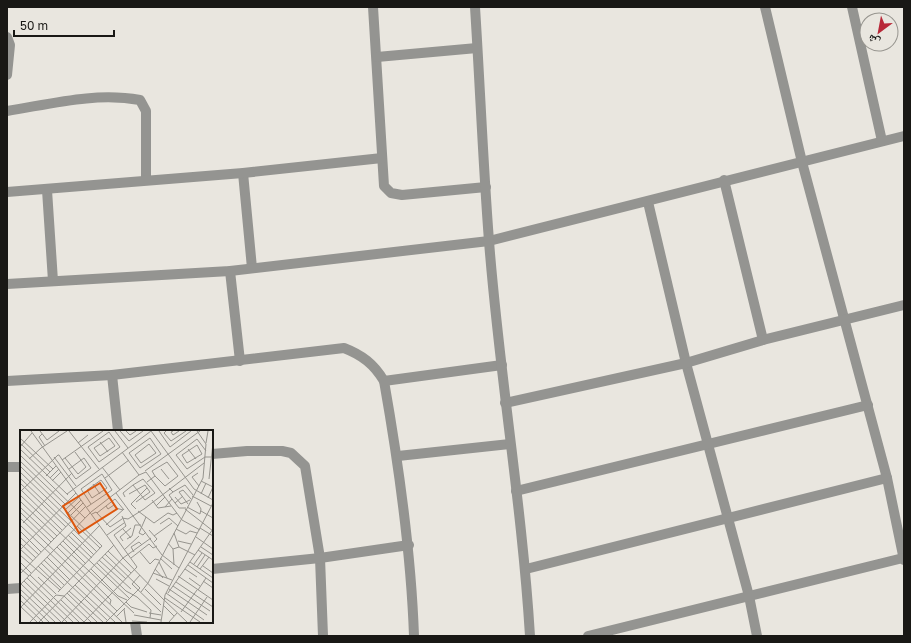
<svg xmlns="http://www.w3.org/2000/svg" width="911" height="643" font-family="'Golos Text','Noto Naskh Arabic',sans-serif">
<rect width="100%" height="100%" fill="#e9e6df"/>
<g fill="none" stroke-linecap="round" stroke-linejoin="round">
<!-- minor -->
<g stroke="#949491" stroke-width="10">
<path d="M373,7L384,186L391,193L402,195L486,187"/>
<path d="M765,7L802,162L887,478L904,560"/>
<path d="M852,7L882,141"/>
<path d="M7,37L10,45L7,75"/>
<path d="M377,57L477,48"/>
<path d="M7,111C51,104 95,92 140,100L146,111V180"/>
<path d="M243,173L252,268"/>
<path d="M724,180L763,340"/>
<path d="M47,190L53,281"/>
<path d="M7,192L243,173L382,158"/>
<path d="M648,202L686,363L749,596L757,636"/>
<path d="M230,271L240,361"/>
<path d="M7,284L230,271L489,241L904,136"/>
<path d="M112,375L118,431"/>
<path d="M7,381L112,375L344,348C362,355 374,364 384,381C399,466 411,550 414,636"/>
<path d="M384,381L502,365"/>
<path d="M505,403L686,363L763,340L904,305"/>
<path d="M212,454L247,451H282L291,453L305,466L320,558L323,636"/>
<path d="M398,456L510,444"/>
<path d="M7,467H21"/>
<path d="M516,491L868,405"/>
<path d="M212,569L320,558L409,545"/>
<path d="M526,569L887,478"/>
<path d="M7,589L21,588"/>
<path d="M135,622L137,636"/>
<path d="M588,636L903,558"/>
</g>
<!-- tertiary -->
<path stroke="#949491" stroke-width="10" d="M475,7C480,85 483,163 489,241C499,373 522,504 530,636"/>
</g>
<!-- overview -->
<g transform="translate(20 430)">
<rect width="193" height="193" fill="#e9e6df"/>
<path fill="none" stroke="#96948e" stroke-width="1" d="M11,1L103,128L143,169M20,1L27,10L39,1M49,1L79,39M95,1L108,18M100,1L109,11L123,1M106,1L110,5L116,1M131,1L174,59L193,70M139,1L150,17L171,1M146,1L144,3L151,11L166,1M153,1L151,2L153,5L159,1M89,2L100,17L79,32L68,17ZM22,4L19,7L25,16M0,8L33,39M89,8L95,16L80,26L74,18ZM130,8L141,24L120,38L109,23ZM80,12L88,22M0,13L30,42M58,13L68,5M186,13L188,1M129,14L136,23L121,33L115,25ZM177,15L182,24L167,33L162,25ZM0,17L12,3M0,19L48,65M168,19L176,29M186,21L177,9L156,25L167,39L185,27H193M102,22L119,45L126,42L162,90L180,100M0,25L65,88M34,27L56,56M45,28L58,44L66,37L55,22M9,29L21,18L47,1M42,30L83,1M0,31L45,74M0,36L82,116L38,162M82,37L100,60M141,39L149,49M125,41L180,1M0,42L51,91M178,43L172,47L179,56M26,46L36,36M0,48L77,122M30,48L39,39M85,48L109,30M189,49L193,13M81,50L87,58L72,68L67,60ZM32,51L41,42M181,51L193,57M127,52L135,46L145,56L158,46L147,32L132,41L135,46M0,53L46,97M73,54L80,64M0,59L42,100M0,62L38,25H39L45,34L55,48L56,49L71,38L64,28L49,39M153,62L165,55L173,65M96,63L142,125L159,138M47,64L131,1M109,64L125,55L130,62L116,72M181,64L186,53M0,65L109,168M172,66L191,76M105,67L103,63L113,55L123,49L135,63L125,70L113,55M155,67L161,74L170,70M188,68L193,57M152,69L155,73L163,66M132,70L138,78L151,76M1,72L37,106M155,73L159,78H166M168,74L159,62L163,60L171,69M86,76L88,79L94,75L96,78L103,80M136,76L145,67M0,77L34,109M67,77L92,60L82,44L61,59L71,74M145,77L152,69L149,65L153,62L149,58M167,77L180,84L181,79L177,72M116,79L111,74L127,58M165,79L193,101M45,80L60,66M118,81L134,93L148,83L153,85L157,83M181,81L193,88M0,82L31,112M48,83L61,70M77,83L95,69L104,80M72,84L76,82L90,97L102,89M51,85L63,73M0,88L97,181M102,88L108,89L124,79L184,33M3,93L52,43M140,94L149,88L158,96M0,95L102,192M86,95L104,79M57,96L80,118M180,98L193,106M103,99L111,108M156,99L166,104L170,101L177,103M129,100L137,109L134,112M0,101L21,122M51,102L74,125M126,102L123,105L119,103L126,87M154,103L159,117M48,105L72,128M87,105L104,93M134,106L152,93M0,107L19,125M176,107L193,119M107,109L112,106L115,95H121M43,111L66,134M103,111L100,107L111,98M158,111L171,114M0,113L16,128M148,113L153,119L154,135M40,114L114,183M37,117L91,170L90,174M181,117L193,125M0,119L13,131M153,119L159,117L175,125M0,120L56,63M104,120L119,106M178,120L193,130M88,121L111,143M114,122L111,117L119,112L122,115M120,122L130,134L135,129L139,130M85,124L120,158L86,192M0,125L40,160M27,127L50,150M82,127L106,149M111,128L129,114L133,118L137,116M140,128L152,139M24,130L88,191M79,130L111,159M0,132L11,143M139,132L147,148M170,132L193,148M21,133L44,155M77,133L106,161L117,167L131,180L130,188M174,134L182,123M168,135L193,153M18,136L41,158M183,136L193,143M177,137L185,125M0,138L9,146M71,139L98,166L107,170M135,139L143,148M165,139L177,147M180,139L189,127M133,143L152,150M0,144L66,76M10,145L59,192M120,145L112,154L141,182M158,146L193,170M18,147L36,164M7,148L53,192M169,148L180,156M136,149L149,156M4,151L47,192M183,151L193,158M156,152L193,177M1,154L41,192M0,155L71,82L119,45M55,155L95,192M153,156L190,181M0,159L35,192M125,159L141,175M149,159L187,185M178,160L186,148M49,161L83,192M121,162L128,153L183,48L186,14L177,1M47,163L77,192M146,163L184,190M148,163L193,99M0,164L29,192M145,168L180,192M143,169L167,192M0,170L23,192M41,170L64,192M106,172L111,177L127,182M143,175L154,186M0,176L17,192M0,178L80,95M104,179L106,192M161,182L177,160M129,183L141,185M114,185L141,190M96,187L105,178M112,191L127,192M10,192L36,165L44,166L71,192M19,192L94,115M42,192L103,128L131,108M64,192L117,137L94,105L106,96L102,86M141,192L145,165L193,73M149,192L157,183M170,192L187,167"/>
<path fill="#de560c" fill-opacity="0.15" stroke="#de560c" stroke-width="2" d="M80,53L97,79L59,103L43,76Z"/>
<rect width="193" height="193" fill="none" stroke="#191815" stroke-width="2"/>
</g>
<!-- border -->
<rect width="911" height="643" fill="none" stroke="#191815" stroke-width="16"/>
<!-- north arrow -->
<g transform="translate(879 32) rotate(212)"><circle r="19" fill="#e9e6df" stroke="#96948e"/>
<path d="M0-3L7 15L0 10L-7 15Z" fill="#b82737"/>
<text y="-6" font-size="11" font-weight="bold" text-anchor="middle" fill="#191815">ش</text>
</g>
<!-- scale -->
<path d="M14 30v6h100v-6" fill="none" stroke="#191815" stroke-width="2"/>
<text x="20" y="30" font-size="12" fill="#191815" stroke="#e9e6df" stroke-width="3" paint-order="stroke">50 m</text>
</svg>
